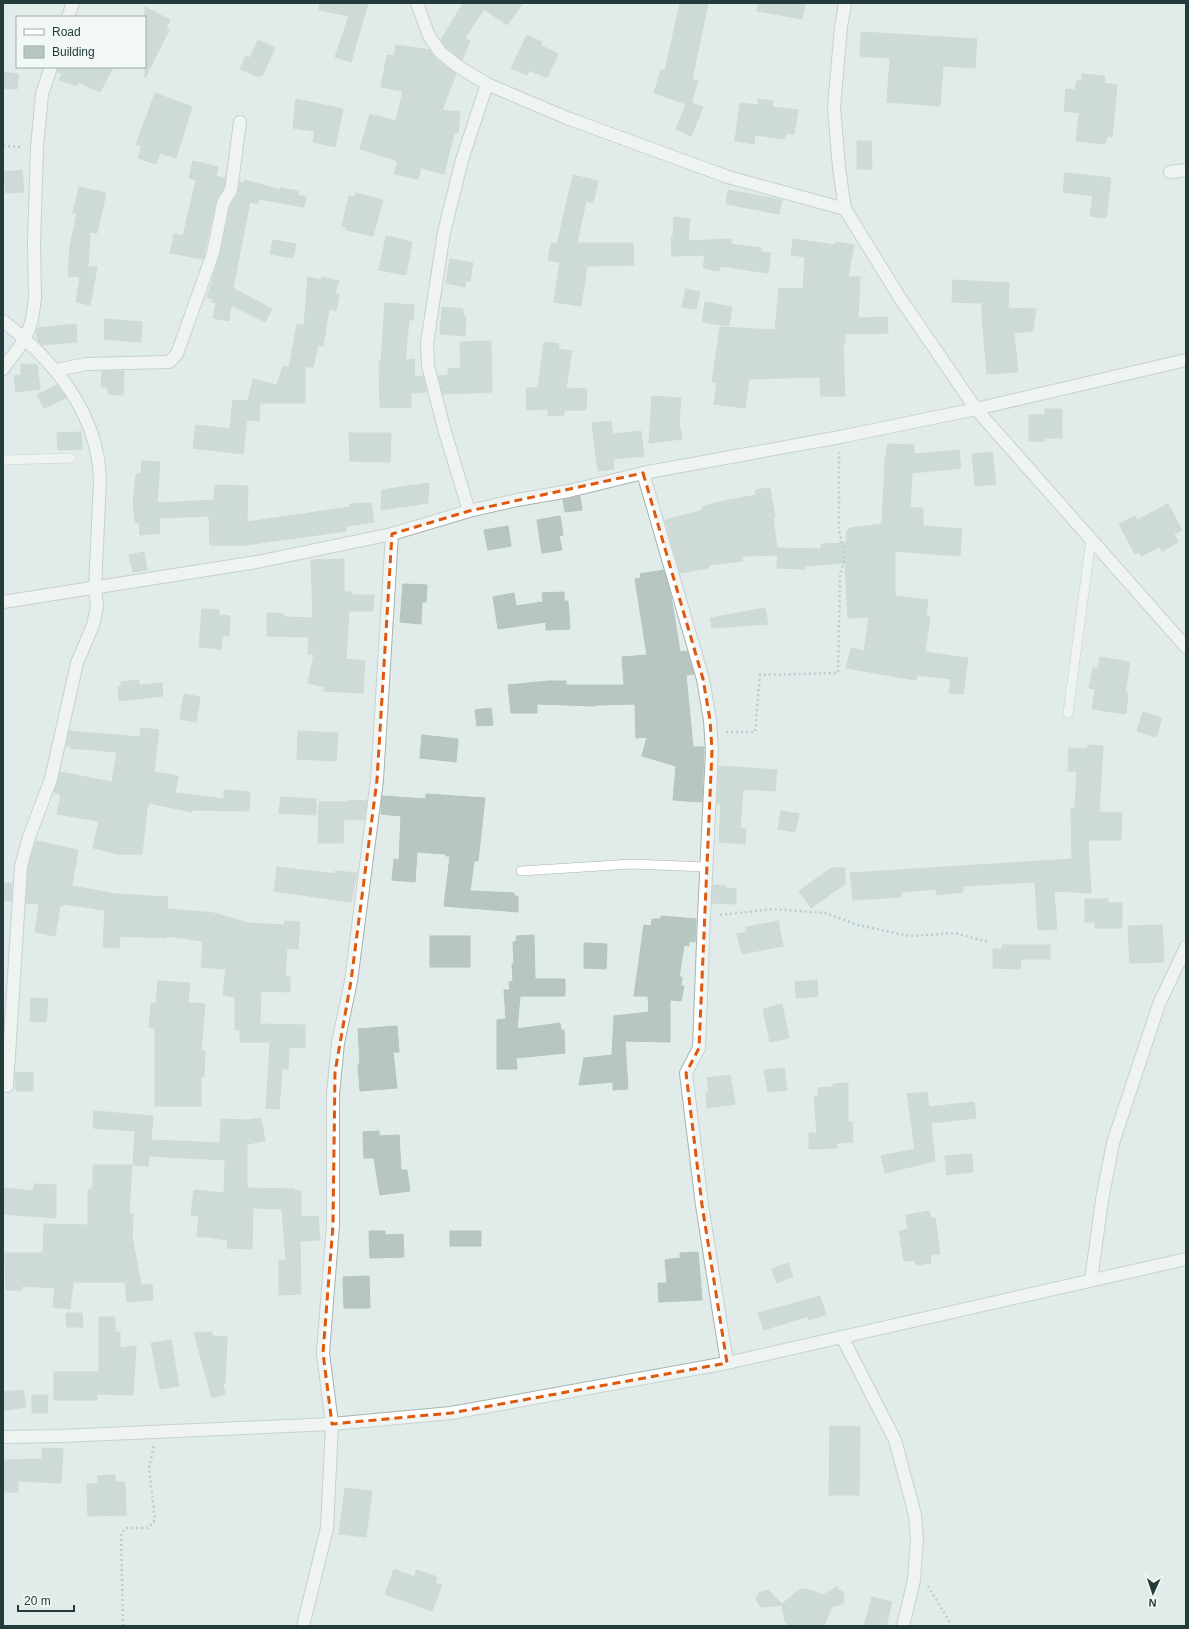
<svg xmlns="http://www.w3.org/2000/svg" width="1189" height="1629" font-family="Helvetica,sans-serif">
<rect width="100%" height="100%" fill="#e1ebe9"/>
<!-- building -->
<g fill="#b7c6c3" stroke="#b4c4c1">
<path d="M320,3H368L351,62L335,57L349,16L319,10Z"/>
<path d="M463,3H523L507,25L484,9L465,38L470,41L462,60L446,47L441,40Z"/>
<path d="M680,3H708L692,80L698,81L691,103L703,107L691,136L676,129L686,104L654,93L661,70L665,71Z"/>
<path d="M758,3H805L802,19L757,11Z"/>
<path d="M145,7L170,20L166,28L169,30L145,78Z"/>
<path d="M861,32L977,39L975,68L943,66L940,106L887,102L890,58L860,56Z"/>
<path d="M527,35L542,42L540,45L558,54L547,78L529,70L527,75L511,68Z"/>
<path d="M258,40L275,48L262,76H256L240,69L246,56L250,58Z"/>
<path d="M396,45L430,50L435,58L456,74L442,110L460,112L458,133H454L444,174L421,168L418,179L394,174L398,161L360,149L370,114L396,121L403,91L381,87L387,55L394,56Z"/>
<path d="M58,67H113L100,92L79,82L77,86L59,80L62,74L57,72Z"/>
<path d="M3,72L18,74L17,89L3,88Z"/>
<path d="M1082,74L1105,76L1104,83L1117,85L1112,137L1107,136L1105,144L1076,141L1079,113L1064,111L1066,89L1075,90L1077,81H1082Z"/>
<path d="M155,93L192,107L176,158L160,153L156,164L138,158L142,145H136Z"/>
<path d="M296,99L343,109L335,147L313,142L315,131L293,128Z"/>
<path d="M758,99L773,101L772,107L798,110L794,134L786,133L785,139L755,135L754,144L735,141L740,103L758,105Z"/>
<path d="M857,141H871L872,169H857Z"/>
<path d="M193,161L218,167L216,176L225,178L224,187L216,201L203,259L170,253L174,234L183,236L196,180L189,178Z"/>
<path d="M22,170L24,192L6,193L4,172Z"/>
<path d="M1065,173L1111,178L1106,218L1090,216L1093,196L1063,192Z"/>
<path d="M573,175L598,181L593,203L586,201L577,243H633L634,265L587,266L581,306L554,302L560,262L548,260L551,243L557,244Z"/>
<path d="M245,180L280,190V188L299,191L298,195L306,197L304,207L259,199L258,204L250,202L233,288L272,309L265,322L231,305L229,321L213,318L216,303L212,302L213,299L207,297L220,255L230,206L238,194L240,182L244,184Z"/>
<path d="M79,187L106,193L97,233L90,232L88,267H97L90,305L76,302L80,277L68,276L70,246L77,213H73Z"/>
<path d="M728,190L782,200L779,214L726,204Z"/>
<path d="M356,193L383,200L373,236L346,230L347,228L342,226L349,196L355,197Z"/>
<path d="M674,217L690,219L688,241L731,239V244L761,248V252L771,253L768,273L720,266L719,271L703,268L705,255L672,256L671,237L673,236Z"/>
<path d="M386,236L412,242L406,275L379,270Z"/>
<path d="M793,239L835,245L836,242L854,245L848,277H860L858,318L887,317L888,333L845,334V343H843L845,396H821L820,377L749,379L745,408L714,404L717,383L712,382L720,327L775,330L779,288L803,289L805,257L791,255Z"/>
<path d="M273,240L296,244L293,258L270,254Z"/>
<path d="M450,259L473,263L470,281H466L465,287L446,283Z"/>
<path d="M308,277L321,280L322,277L339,281L335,294L339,295L336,311L329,309L323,346L318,345L313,368L305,366V403H260L259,421L247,420L243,454L193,448L196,425L230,429L233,400L248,401L253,379L277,385L283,366L289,368L297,324L304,326Z"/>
<path d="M953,280L1009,283L1008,308L1036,309L1033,331L1014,333L1018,372L987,374L982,315V303L952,302Z"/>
<path d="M686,289L700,292L696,309L682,307Z"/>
<path d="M705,302L732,307L729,326L702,322Z"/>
<path d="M385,303L414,305L413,320H409L405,360L414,359L415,377L423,376L427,392L411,393V407L380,408L379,361H381Z"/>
<path d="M442,307L463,309V316H466L465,336L440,334Z"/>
<path d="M105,319L142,322L141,342L104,339Z"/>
<path d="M76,324L77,342L42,345L38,341L36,331L37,328Z"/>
<path d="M491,341L492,392L443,394L438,376L448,375V369L461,368L460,342Z"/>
<path d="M544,342L559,344L558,349L572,351L566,388L587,389L586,410H564V415L548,416V409L527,410L526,388H538Z"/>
<path d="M21,364L37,365L40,389L16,392L14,376L21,375Z"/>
<path d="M102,371H124L123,395L108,394V387H101Z"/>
<path d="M57,385L66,398L44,408L37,395Z"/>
<path d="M652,396L681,398L679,421L682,439L649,443Z"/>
<path d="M1045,409H1062V438H1045V441H1029V415H1045Z"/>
<path d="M611,421L613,434L641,431L644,456L613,459L614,469L598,471L592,423Z"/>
<path d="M81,432L82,449L58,450L57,433Z"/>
<path d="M349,433H391L390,462L350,461Z"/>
<path d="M888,444L914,445V454L959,450L961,468L912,473L910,508H923V526L962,529L960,556L895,551V596L928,600L926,616H930L925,652L968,658L963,694L949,693L951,679L917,675L916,680L846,668L851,648L864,651L869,617L848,618L845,563L805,566V569L777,568L778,548L821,549V544L846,543L847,531L850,528L882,524L885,461Z"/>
<path d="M992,452L996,484L975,486L972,454Z"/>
<path d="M142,461L160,462L157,503L214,500L215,485L248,486L247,522L350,507V504L371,503L374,522L346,526V531L246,545H210L209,516L159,518L160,533L140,535L139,522L135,523L133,503L136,474H141Z"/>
<path d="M429,483L428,503L381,510L382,490Z"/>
<path d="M770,488L775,517L773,518L778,555L742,556L743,561L708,565L709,568L680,573L665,520L703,510L702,507L719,502L756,495L755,490Z"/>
<path d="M580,496L582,510L565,512L563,500Z"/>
<path d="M1168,504L1182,530L1174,534L1178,542L1162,551L1160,547L1141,556L1139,552L1135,554L1119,524L1135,516L1137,520Z"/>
<path d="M560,516L563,535L559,536L562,550L542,553L537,520Z"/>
<path d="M508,526L511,546L488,550L484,530Z"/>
<path d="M144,552L147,570L133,572L129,555Z"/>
<path d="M344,559V592H352V595H374L373,611H349L346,659L365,661L363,693L324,691V687L308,683L314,654H308L309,637L267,636V613L284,614V617L313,618L311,560Z"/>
<path d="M664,570L671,596L680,652L687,651L694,674L686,675L693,747H704L702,802L673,800L676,766L642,756L647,737L636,738L635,704L596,705V706L537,704V713H511L508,685L549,681H566V685H624L622,657L647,655L635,579L641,578L640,574Z"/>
<path d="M403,584L427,585L426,602H422L421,624L400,622Z"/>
<path d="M564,592V601H568L570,629L546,630V622L498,629L493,597L514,593L516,606L543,602L542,593Z"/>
<path d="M765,608L768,624L712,628L710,618Z"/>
<path d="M202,609L219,610V615L230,616L229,636H222L221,649L199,647Z"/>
<path d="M1100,657L1130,662L1125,693H1128L1126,714L1092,709L1095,689L1089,688L1093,668H1098Z"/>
<path d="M139,680V685L162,683L163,696L119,701L118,687H121V682Z"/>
<path d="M184,694L200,697L196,722L180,719Z"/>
<path d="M491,708L493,725L477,726L475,710Z"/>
<path d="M1143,712L1162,718L1156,737L1137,731Z"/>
<path d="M141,728L159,730L154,772L178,776L175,793L224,799V790L250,792L249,811L192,810V812L149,803L147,809L142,854H119L93,848L99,821L57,814L61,795L54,792L60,772L112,782L117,752L70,748L71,746L66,745L69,731L140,737Z"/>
<path d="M298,731L338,733L336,761L297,759Z"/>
<path d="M422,735L458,739L456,762L420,758Z"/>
<path d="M1088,745L1103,746L1099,812L1122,813L1121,840H1088L1091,893L1054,891L1057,929L1038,930L1035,882L963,886V892L937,895L936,889L901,892V897L853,900L850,873L1072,859L1071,808H1075L1077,771H1068L1069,748L1087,749Z"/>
<path d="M719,766L777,770L775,791L743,789L740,828L746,829L745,844L719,842L721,804H717Z"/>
<path d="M426,794L485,798L478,861H474L470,891L514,893V896H518V912L444,906L450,856H446V854L417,852L415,882L392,880L394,859L399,860L401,816L381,814L382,796L426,799Z"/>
<path d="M281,797L316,799V815L279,813Z"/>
<path d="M349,800L367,801L364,820L344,819L343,843H318L319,802H349Z"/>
<path d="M781,811L799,814L795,832L778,829Z"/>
<path d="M36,841L78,850L72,886L116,894L168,897L167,909L214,913L248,923L284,925L285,921L300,922L298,949L287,948L285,977H290V992L261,991L260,1024L305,1025V1048L289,1047L288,1069H282L279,1109L266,1108L270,1042H240V1030H235V997L223,995L226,969L201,967L203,941L167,936L166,938L120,936L119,948L103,947L105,910L63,904V906H60L55,936L35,932L39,904L26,903L28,867Z"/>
<path d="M277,867L335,874V871L357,873L351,902L274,891Z"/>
<path d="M831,868H845V884L811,908L799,891Z"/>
<path d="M3,883L12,884L11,901L3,900Z"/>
<path d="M713,885L726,886V888L736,889V904L712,903Z"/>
<path d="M1085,899H1108V903H1122V928H1095V922H1085Z"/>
<path d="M661,916L696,919L695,942L689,941V946L684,945L679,977H682L681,986H684L681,1001L670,1000V1042L625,1041L628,1089L613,1090V1082L579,1085L584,1058L612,1055L614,1016L649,1012L648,996H634L644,925L651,926L652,919H661Z"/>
<path d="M778,921L783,946L742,954L737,934L747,932L746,927Z"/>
<path d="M1162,925L1164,962L1130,963L1128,926Z"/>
<path d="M534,935L535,979H565V996H520L517,1029L560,1023L561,1030H564L565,1053L516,1058L517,1069H497V1020L506,1019L504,990H510L509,982L513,981L512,964H514L513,942L517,941L516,936Z"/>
<rect x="430" y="936" width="40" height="31"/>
<path d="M584,943L607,944L606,969L584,968Z"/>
<path d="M1002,945H1050V959H1021L1020,969L993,968V949H1002Z"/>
<path d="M817,980L818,996L796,998L795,982Z"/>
<path d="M158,981L190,983L188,1003L205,1004L201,1051H205L204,1077H201V1106H155V1028L149,1027L151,1003L156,1004Z"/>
<path d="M31,998L48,999L46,1022L30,1021Z"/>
<path d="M782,1004L789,1038L770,1042L763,1009Z"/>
<path d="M397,1026L399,1052H393L397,1088L360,1091L358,1065L360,1064L358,1029Z"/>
<path d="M784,1068L787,1090L768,1092L764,1070Z"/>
<path d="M33,1072V1091H16L15,1073Z"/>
<path d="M730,1075L735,1104L707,1108L706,1093H709L707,1078Z"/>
<path d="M848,1083V1122H852L853,1142L837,1143V1148L809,1149V1133H817L814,1097H818V1088L833,1087V1084Z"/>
<path d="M927,1092L929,1107L974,1102L976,1118L931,1123L935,1161L885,1173L881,1156L915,1149L907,1094Z"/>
<path d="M94,1111L153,1116L151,1140L220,1143L221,1119L248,1120L261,1118L265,1141L247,1144V1188L294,1189L295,1191H301V1217L318,1216L320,1240L300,1241L301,1294L279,1295V1260H286L282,1209L253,1208L252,1249L227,1248L228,1240L197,1236L199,1216L191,1215L194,1190L224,1193L225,1160L149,1156L148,1166L133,1165L135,1131L93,1128Z"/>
<path d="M379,1131V1136L399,1135L401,1170H407L410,1191L380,1195L374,1158H364L363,1132Z"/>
<path d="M972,1154L973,1172L947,1175L945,1156Z"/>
<path d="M93,1165H132L129,1214H133L132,1237L141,1285L152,1284L153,1300L127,1302L125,1282H73L70,1309L53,1307L55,1288L22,1286V1290H6L5,1253H43L44,1224L88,1225V1190L93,1188Z"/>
<path d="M34,1184L56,1185V1218L3,1214L4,1188L33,1191Z"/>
<path d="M929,1211L931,1218H935L940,1254L930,1255L931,1263L916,1265L915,1260L904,1261L899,1231L908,1229L906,1215Z"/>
<path d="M369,1231H385V1235L403,1234L404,1257L370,1258Z"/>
<rect x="450" y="1231" width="31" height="15"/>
<path d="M698,1252L702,1300L659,1302L658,1283H667L665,1260L680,1258V1253Z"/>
<path d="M788,1263L793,1276L777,1283L772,1269Z"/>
<path d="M369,1276L370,1308H344L343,1277Z"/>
<path d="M820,1296L826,1315L809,1320L808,1316L764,1330L758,1313Z"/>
<path d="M66,1313H82L83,1327H67Z"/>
<path d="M99,1317H115V1332H120V1348L136,1346L133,1395L97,1394V1400H54V1372H99Z"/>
<path d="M212,1332V1336L227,1337L225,1383L223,1384L225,1394L212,1398L194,1333Z"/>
<path d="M171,1340L179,1386L160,1389L151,1343Z"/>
<path d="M23,1390L26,1407L4,1410L3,1392Z"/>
<path d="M32,1395H48L47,1413H32Z"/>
<path d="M830,1426L860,1427L859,1495H829Z"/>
<path d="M42,1448L63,1449L61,1483L18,1481V1492H3V1460L42,1459Z"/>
<path d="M115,1475V1482H125L126,1515L88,1516L87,1484H98V1476Z"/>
<path d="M345,1488L372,1491L366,1537L339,1534Z"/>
<path d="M394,1569L414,1577L417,1570L437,1577L435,1583L442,1585L432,1611L385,1594Z"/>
<path d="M838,1586L837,1589L843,1592L844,1602L838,1605L832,1606L824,1626H789L785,1621L782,1605L764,1607L760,1606L756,1599L759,1593L766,1590L769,1591L782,1604L799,1590L807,1589L823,1595Z"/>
<path d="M872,1597L892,1602L886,1626H864Z"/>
</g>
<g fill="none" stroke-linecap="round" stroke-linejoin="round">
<!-- lane casing -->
<g stroke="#a4b3b1" stroke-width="10">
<g id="lane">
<path d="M3,460L71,458"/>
<path d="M1068,713L1091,539"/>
<path d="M521,871L632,864L707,867"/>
</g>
</g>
<!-- street casing -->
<g stroke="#a4b3b1" stroke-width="14">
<g id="street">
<path d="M417,3L429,36L440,52L459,67L487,84L567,118L728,177L845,209"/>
<path d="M845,3L841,27L834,107L839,168L845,209L900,298L976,409L1186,647"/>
<path d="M68,17L73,3"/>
<path d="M1170,172L1186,170"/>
<path d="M3,321C54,361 98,412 100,480L95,589L97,607L93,625L77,663L51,779L29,837L21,866L7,1086"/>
<path d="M3,369L25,339L32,320L35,298L34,243L37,147L42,94L51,67"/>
<path d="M56,370L86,364L169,362L177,354L213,253L223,203L231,190L240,122"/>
<path d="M643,473L703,679L710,720L712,750L704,916L699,1048L686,1073L702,1205L727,1363"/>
<path d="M469,511L445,432L428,366L427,343L444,232L462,160L487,84"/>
<path d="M3,602L257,562L392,534L469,511L517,500L569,491L643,473L840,437L976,409L1186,360"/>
<path d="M1091,1280L1102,1200L1113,1143L1159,1004L1186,947"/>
<path d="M842,1337L895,1440L915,1515L917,1539L914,1580L903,1626"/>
<path d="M303,1626L327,1528L332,1424L323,1353L333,1225V1094L338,1043L351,981L377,780L392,534"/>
</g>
</g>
<!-- secondary casing -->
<g stroke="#a1b6b3" stroke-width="14">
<path id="secondary" d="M3,1437L62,1436L332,1424L451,1413L727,1363L1186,1259"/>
</g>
<!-- path -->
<g stroke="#84ada9" stroke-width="2.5" stroke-dasharray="2 3" stroke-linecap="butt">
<path d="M3,146L22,147"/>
<path d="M726,732H755L760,675L838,673L840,576L845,557L839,530V452"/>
<path d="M720,915L773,909L826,913L857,925L910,936L955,933L988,942"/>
<path d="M928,1586L952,1626"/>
<path d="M123,1626L121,1534L126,1528H148L155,1520L149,1467L154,1446"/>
</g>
<!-- lane -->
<use href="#lane" stroke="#fff" stroke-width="9"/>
<!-- street -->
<use href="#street" stroke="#fff" stroke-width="12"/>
<!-- secondary -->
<use href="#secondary" stroke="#fff" stroke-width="12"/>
</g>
<!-- marked area -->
<path d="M0 0H1189V1629H0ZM643,473L703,679L710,720L712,750L699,1048L686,1073L702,1205L727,1363L451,1413L332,1424L323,1353L333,1225L335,1072L351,981L377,780L392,534L469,511Z" fill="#e1ebe9" fill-opacity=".55" fill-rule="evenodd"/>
<path fill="none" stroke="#de580e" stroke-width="3" stroke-dasharray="8 5" stroke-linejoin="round" d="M643,473L703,679L710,720L712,750L699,1048L686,1073L702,1205L727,1363L451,1413L332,1424L323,1353L333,1225L335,1072L351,981L377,780L392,534L469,511Z"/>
<!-- border -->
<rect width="1189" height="1629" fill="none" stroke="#233b3a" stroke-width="8"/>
<!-- legend -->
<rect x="16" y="16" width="130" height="52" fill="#f2f8f6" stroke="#9facab"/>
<rect x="24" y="29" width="20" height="6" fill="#ffffff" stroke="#9facab"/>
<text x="52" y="36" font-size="12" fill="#233b3a">Road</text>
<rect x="24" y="46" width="20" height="12" fill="#b7c6c3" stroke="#9facab"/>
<text x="52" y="56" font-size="12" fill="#233b3a">Building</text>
<!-- north arrow -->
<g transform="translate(1153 1593) rotate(183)" stroke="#f2f8f6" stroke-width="3" paint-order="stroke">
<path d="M0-3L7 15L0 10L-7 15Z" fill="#233b3a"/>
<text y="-6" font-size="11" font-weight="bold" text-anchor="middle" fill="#233b3a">N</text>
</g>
<!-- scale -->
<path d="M18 1605v6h56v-6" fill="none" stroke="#233b3a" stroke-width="2"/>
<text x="24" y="1605" font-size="12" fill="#233b3a" stroke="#f2f8f6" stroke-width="3" paint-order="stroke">20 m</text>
</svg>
